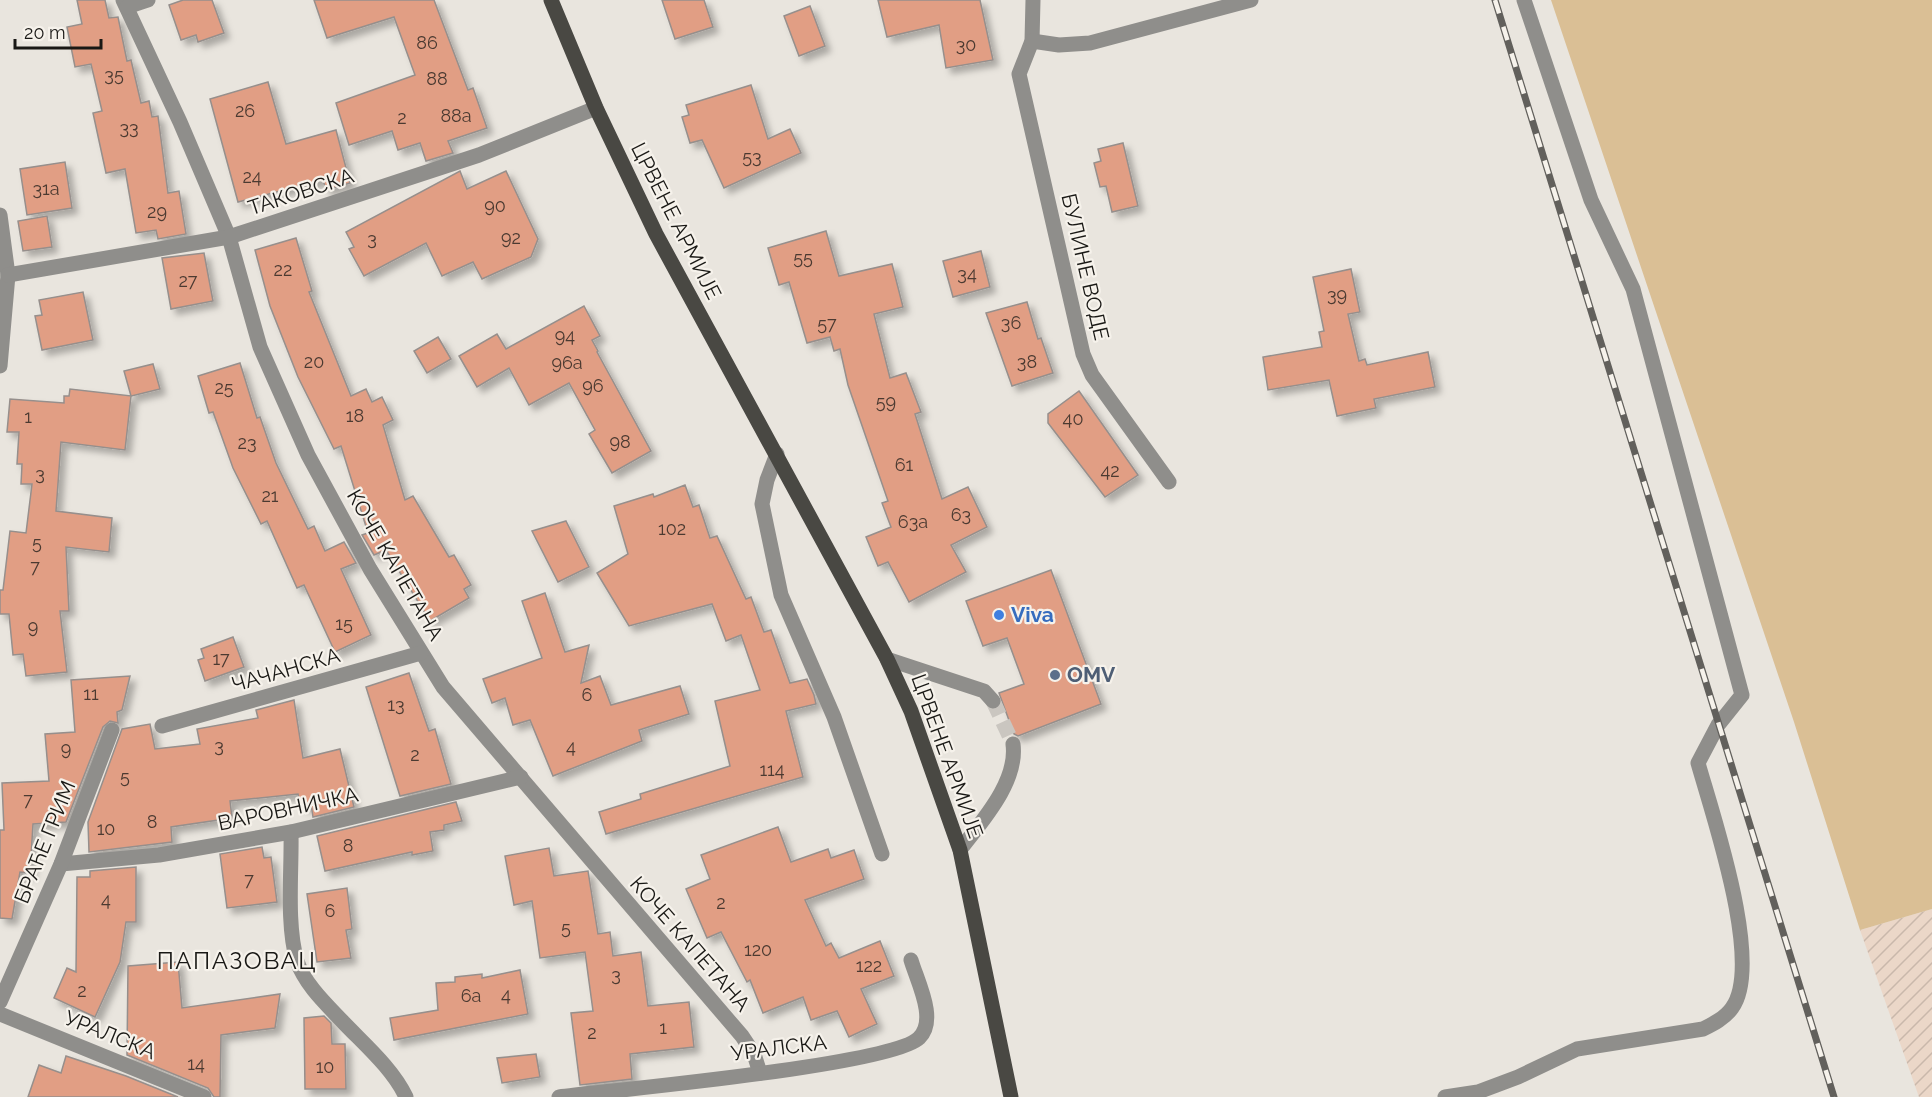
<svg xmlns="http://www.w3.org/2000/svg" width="1932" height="1097" font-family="Raleway,sans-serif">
<defs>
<pattern id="industrial-furrows" width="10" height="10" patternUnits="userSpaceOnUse" patternTransform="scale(1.5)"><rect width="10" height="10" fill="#ebd7c8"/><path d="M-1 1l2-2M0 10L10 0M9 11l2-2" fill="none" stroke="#c9b8ab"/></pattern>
<filter id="shadow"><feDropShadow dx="5.5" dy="5.5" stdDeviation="3" flood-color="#0004"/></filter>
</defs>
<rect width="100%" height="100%" fill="#e9e5de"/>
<!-- industrial -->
<path fill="url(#industrial-furrows)" d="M1932,909V1097H1919L1860,930Z"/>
<!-- grass -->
<path fill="#dabf95" d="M1551,0H1932V909L1860,930L1794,722Z"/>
<!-- building -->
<g fill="#e19e84" stroke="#968f8c" stroke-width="1.5" filter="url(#shadow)">
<path d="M77,0H105L109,18L118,17L127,61L131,60L141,103L149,101L152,117L158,116L168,193L179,191L186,234L158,239L156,230L136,233L125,169L106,173L93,113L102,111L91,64L75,67L67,27L82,24Z"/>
<path d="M183,0H212L224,33L198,42L196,35L181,40L169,5Z"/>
<path d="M314,0H434L468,90L473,88L487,128L448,141L453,153L426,161L420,143L398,150L392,131L349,145L336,103L415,75L394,17L327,38Z"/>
<path d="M662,0H704L713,27L675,39Z"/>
<path d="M878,0H980L993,60L946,68L939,25L887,37Z"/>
<path d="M810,6L825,46L799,56L784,16Z"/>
<path d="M268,82L286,144L336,130L350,183L326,190L323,180L238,202L210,99Z"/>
<path d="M751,85L768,139L790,129L801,153L724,188L702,140L690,143L682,117L689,115L686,105Z"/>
<path d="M1123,143L1138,206L1112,212L1106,186L1100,187L1094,163L1101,161L1098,149Z"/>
<path d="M65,162L72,208L27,215L20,169Z"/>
<path d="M460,171L467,189L506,171L538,239L531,257L482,279L473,262L442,276L426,243L364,276L349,249L354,247L346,232Z"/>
<path d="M47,216L52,247L23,251L18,221Z"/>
<path d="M826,231L839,276L892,264L903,307L874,314L890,378L906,373L921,412L915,414L942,499L968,487L987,527L951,545L966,572L909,602L888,562L878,566L866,537L891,527L882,503L888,501L848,385L840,349L834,351L830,337L807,343L789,282L779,285L768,248Z"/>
<path d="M296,238L312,291L309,292L351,396L366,389L372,402L382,397L393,420L383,425L405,500L413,496L449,557L454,555L471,585L464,589L469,598L430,621L386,550L374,555L362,535L368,533L341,446L334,449L298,377L270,306L255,250Z"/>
<path d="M981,251L990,287L953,297L943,261Z"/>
<path d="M204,253L213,301L171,309L162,258Z"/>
<path d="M1351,269L1360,312L1348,314L1359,361L1365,359L1367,365L1428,352L1435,387L1374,399L1376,408L1337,416L1329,380L1268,390L1263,357L1322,347L1319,332L1324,331L1313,277Z"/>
<path d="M83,292L93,340L42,350L35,316L42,315L39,300Z"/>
<path d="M1027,302L1038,339L1041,338L1053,373L1012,386L986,313Z"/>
<path d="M584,306L600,336L592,340L598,351L597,352L651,451L612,473L589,434L595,430L569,383L529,405L509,368L477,387L459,356L497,334L506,349Z"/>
<path d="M438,337L451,359L427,373L414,351Z"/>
<path d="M240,363L257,418L260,417L276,463L308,529L314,526L325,551L344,542L356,563L341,569L371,635L335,652L304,585L297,588L267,521L261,524L233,468L213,412L209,413L198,376Z"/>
<path d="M153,364L160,389L131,396L125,450L61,442L56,511L112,518L109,552L66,547L69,611H60L67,672L26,676L23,654L13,655L9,614H0V590H3L10,531L26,533L32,484H21L22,464H17L19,432H7L10,399L64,403V396H69L70,389L131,396L124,371Z"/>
<path d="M1079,391L1138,475L1105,497L1048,423V414Z"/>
<path d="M685,485L693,507L699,505L710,538L717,536L746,599L751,597L764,632L771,630L790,683L807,679L814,695L816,704L786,711L803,777L606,834L599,812L641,799L640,794L730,766L715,701L760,690L741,635L726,641L712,604L629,626L597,573L628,554L614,506L653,494L654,497Z"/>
<path d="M566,521L589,567L558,582L532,531Z"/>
<path d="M1051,570L1101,704L1018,736L1014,734L999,693L1024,684L1007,638L983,646L966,601Z"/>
<path d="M545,593L565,652L589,645L581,683L600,676L611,705L680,686L689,714L639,730L642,741L553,776L530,720L513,725L505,698L492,703L483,679L542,658L522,601Z"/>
<path d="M233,637L244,667L205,681L198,660L204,658L201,649Z"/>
<path d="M409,673L429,731L435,729L451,784L400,796L366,687Z"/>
<path d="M130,676L122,710L117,712L118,723L110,721L103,727L66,822L33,824L30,873L20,872L12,919L0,918V830H4L2,783L49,781L45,734L75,732L71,680Z"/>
<path d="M294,700L303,758L340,749L354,807L313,817L311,804L301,807L298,794L230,801L232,818L171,827L172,842L89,852L88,822L122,729L150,724L155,749L200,744L197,729L258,718L256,710Z"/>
<path d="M456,802L462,821L444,825V830L430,832L433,851L412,855V852L325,871L317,836Z"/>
<path d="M778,827L791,862L828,849L831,858L854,850L864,879L805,900L826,946L831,943L839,958L880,941L894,976L861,989L877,1024L849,1037L837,1011L811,1020L803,997L763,1013L750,980L747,982L721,932L707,938L686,889L710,879L701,855Z"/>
<path d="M262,847L264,858L271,857L277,902L227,908L220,854Z"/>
<path d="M549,848L554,876L588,871L598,934L610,932L613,956L641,952L648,1006L689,1002L694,1047L630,1054L632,1079L580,1085L571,1013L593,1011L585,952L540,958L532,901L514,905L505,856Z"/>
<path d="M136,867V922H126L120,962L95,1017L54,998L67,968L76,972L77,877H90V871Z"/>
<path d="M347,888L352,929L346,930L351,958L317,962L307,894Z"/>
<path d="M178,962L182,1008L280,994L275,1028L221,1035L220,1097H214L208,1088L127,1055L128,966Z"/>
<path d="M520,970L528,1014L394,1040L390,1018L438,1010L436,983L455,982V977L482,974V978Z"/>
<path d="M324,1016L331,1023L332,1044H345L346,1089H305L304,1018Z"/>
<path d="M536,1054L540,1077L502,1083L497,1058Z"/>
<path d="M66,1056L126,1076L178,1097H28L39,1065L61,1073Z"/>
</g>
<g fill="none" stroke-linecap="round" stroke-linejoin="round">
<!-- minor-tunnel -->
<path stroke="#cac6c0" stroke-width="15" stroke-dasharray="15 8" stroke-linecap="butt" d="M993,701L1013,744"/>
<!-- minor -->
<g stroke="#8f8e8b" stroke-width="15">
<path d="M123,0L180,122L229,237L260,347L308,455L370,569L443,687L742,1036L754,1054L760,1073"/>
<path d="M1033,0L1032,41L1019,74L1083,354L1092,375L1169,482"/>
<path d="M127,7L148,0"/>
<path d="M1032,41L1059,45L1090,43L1251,0"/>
<path d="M0,215L8,275L0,366"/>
<path d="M8,275L229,237L479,155L596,108"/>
<path d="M777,454L767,480L762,504L781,595L834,717L882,854"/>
<path d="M887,659L984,691L993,701"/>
<path d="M162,726L421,653"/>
<path d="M291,832C292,870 286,924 297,961C305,985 327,1005 344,1023C365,1045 393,1069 406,1097"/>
<path d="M960,850C982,821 1018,782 1013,744"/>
<path d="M61,864L159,855L291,832L521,777"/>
<path d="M0,1002L61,864L112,730"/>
<path d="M0,1014L204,1097"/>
<path d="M559,1097C614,1090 892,1065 919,1038C938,1020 917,981 911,960"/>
<path d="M1445,1097L1478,1092L1518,1077L1577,1049L1703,1029C1713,1024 1725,1018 1732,1008C1764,964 1712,813 1698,763L1718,725L1742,695L1633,289L1591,200L1524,0"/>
</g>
<!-- major -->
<path stroke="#494843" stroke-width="15" d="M551,0L596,108L656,234L887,659L911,711L960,850L1011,1097"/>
<!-- rail casing -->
<g stroke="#62605c" stroke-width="7">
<path id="rail" d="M1495,0L1834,1097"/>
</g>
<!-- rail -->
<use href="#rail" stroke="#f6f2eb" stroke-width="4.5" stroke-dasharray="14" stroke-linecap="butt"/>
</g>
<!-- markers -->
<circle fill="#3f7fe0" stroke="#f6f2eb" stroke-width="2" cx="999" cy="615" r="6"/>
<circle fill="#5c6f8a" stroke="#f6f2eb" stroke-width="2" cx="1055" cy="675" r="6"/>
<g text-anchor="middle" stroke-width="4.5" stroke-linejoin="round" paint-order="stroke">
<!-- number labels -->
<g font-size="18" fill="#4b3a31">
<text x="427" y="49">86</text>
<text x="966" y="51">30</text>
<text x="114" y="81">35</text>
<text x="437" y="85">88</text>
<text x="245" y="117">26</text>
<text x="456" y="122">88a</text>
<text x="402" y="124">2</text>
<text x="129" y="134">33</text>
<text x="752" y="163">53</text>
<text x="252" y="183">24</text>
<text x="46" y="195">31a</text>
<text x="495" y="212">90</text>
<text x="157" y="218">29</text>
<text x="511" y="244">92</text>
<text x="372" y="245">3</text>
<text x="803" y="264">55</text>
<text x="283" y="276">22</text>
<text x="967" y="280">34</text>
<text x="188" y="287">27</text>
<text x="1337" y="301">39</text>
<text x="1011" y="329">36</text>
<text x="827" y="330">57</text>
<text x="565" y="342">94</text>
<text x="314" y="368">20</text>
<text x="1027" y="368">38</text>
<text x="567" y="369">96a</text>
<text x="593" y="392">96</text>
<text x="224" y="394">25</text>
<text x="886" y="408">59</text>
<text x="355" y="422">18</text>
<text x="28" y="423">1</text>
<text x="1073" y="425">40</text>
<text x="620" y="448">98</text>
<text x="247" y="449">23</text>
<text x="904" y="471">61</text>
<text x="1110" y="477">42</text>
<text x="40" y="480">3</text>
<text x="270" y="502">21</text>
<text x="961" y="521">63</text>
<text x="913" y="528">63a</text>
<text x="672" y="535">102</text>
<text x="37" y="549">5</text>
<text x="35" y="573">7</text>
<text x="344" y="630">15</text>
<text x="33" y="633">9</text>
<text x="221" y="665">17</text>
<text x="91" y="700">11</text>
<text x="587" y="701">6</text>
<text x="396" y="711">13</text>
<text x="219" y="752">3</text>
<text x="571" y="753">4</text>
<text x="66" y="755">9</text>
<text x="415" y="761">2</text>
<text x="772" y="776">114</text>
<text x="125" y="783">5</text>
<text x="28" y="806">7</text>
<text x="152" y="828">8</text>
<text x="106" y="835">10</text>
<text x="348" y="852">8</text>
<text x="249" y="886">7</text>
<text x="106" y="906">4</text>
<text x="721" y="909">2</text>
<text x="330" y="917">6</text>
<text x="566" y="934">5</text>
<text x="758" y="956">120</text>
<text x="869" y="972">122</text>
<text x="616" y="981">3</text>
<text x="82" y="997">2</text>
<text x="506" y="1001">4</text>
<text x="471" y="1002">6a</text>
<text x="663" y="1034">1</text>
<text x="592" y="1039">2</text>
<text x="196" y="1070">14</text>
<text x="325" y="1073">10</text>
</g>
<!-- street labels -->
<g font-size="21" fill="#191815" stroke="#f6f2eb">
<text transform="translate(301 192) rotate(-18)" y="7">ТАКОВСКА</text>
<text transform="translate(676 221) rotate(63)" y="7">ЦРВЕНЕ АРМИЈЕ</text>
<text transform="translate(1085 267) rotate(77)" y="7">БУЛИНЕ ВОДЕ</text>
<text transform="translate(395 565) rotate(60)" y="7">КОЧЕ КАПЕТАНА</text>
<text transform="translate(286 670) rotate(-16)" y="7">ЧАЧАНСКА</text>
<text transform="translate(947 756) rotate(70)" y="7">ЦРВЕНЕ АРМИЈЕ</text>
<text transform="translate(288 809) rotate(-12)" y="7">ВАРОВНИЧКА</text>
<text transform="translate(45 842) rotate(-68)" y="7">БРАЋЕ ГРИМ</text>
<text transform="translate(690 944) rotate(49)" y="7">КОЧЕ КАПЕТАНА</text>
<text transform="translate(110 1035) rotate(22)" y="7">УРАЛСКА</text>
<text transform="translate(779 1048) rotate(-7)" y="7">УРАЛСКА</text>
</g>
<!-- shop labels -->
<g font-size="21" font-weight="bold" fill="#366cbe" stroke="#f6f2eb" text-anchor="start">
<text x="1011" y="622">Viva</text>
</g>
<!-- service labels -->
<g font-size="21" font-weight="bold" fill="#4e5e75" stroke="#f6f2eb" text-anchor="start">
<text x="1067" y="682">OMV</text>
</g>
<!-- quarter labels -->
<g font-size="24" letter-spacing="1.5" fill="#191815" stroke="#f6f2eb">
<text x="237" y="969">ПАПАЗОВАЦ</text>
</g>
</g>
<!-- scale -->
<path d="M15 39v9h86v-9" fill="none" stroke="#191815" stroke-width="3"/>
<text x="24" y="39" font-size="18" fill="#191815" stroke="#f6f2eb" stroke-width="4.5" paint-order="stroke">20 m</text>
</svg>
